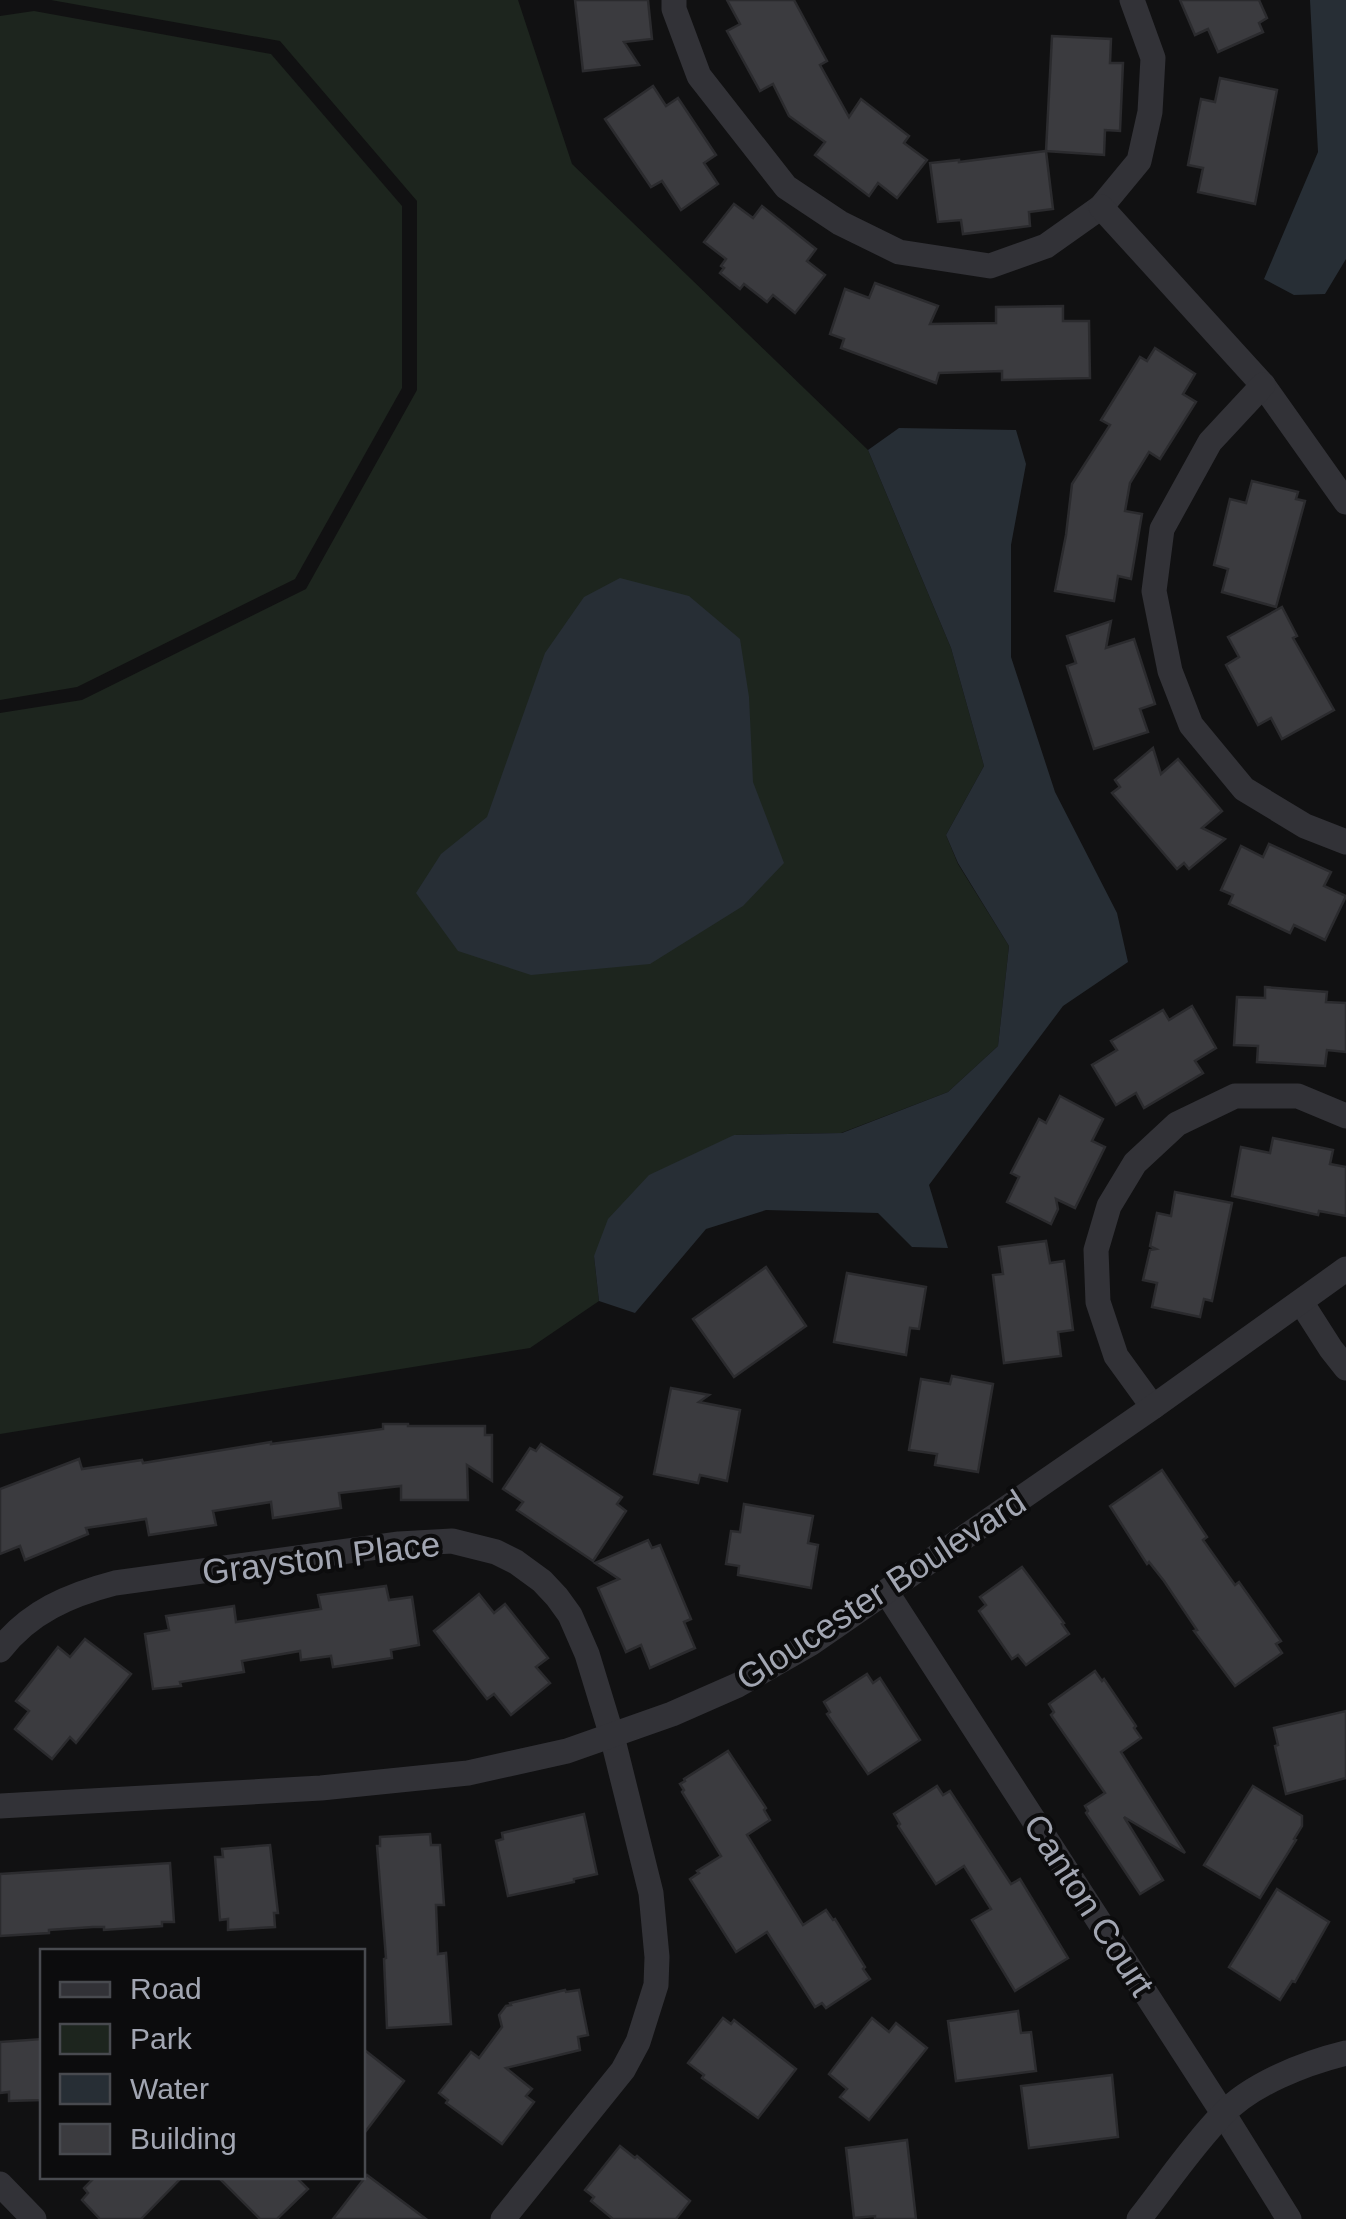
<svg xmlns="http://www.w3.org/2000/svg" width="1346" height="2219" font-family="Helvetica,sans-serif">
<rect width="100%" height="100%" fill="#111112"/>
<!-- green -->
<g fill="#1d251e">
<path d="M51,0H518L572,164L868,450L951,648L984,766L946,835L958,864L1009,946L998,1046L948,1092L841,1133L734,1135L594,1256L599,1301L530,1348L0,1434V713L82,700L306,589L417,390V201L280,41Z"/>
<path d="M34,11L271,54L402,206V388L295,579L77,687L0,700V16Z"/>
</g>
<!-- water -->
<g fill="#272e35">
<path d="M1310,0H1346V259L1325,294L1294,295L1264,279L1318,152Z"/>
<path d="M899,428L1016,430L1026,464L1011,545V657L1055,792L1117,913L1128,962L1063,1006L929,1185L948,1248L912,1247L878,1213L766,1210L706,1229L635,1313L599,1301L594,1256L608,1219L649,1175L734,1135L842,1133L948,1092L998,1046L1009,946L958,863L946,835L984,766L951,648L868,450Z"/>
<path d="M620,578L689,596L740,639L749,697L753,782L784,863L743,906L650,964L531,975L458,951L416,893L441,854L487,817L545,653L584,597Z"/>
</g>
<!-- building -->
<g fill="#3b3b3f" stroke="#2b2b2e" stroke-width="2.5">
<path d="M575,0H648L652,39L624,42L639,65L583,71Z"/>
<path d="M727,0H794L827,61L820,65L849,117L861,99L909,136L904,143L927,160L897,198L878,183L869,196L815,155L825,142L789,116L773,84L760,91L727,31L740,24Z"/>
<path d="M1180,0H1259L1267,18L1259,23L1263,32L1218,52L1208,29L1195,35Z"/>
<path d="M1052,36L1111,39L1110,63H1123L1120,131L1105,130L1104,155L1046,151Z"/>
<path d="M1220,78L1277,90L1255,204L1198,192L1203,168L1188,165L1201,99L1215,102Z"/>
<path d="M653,86L666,106L678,98L716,155L704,163L718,184L681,210L662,181L651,187L605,119Z"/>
<path d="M1046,151L1053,209L1029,212L1030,226L963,234L961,220L938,222L930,163L959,160V162Z"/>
<path d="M734,204L753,218L762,206L816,249L807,261L825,275L795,313L773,295L767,302L744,284L740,289L720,273L724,268L721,266L726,259L704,242Z"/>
<path d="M875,283L938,306L930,324L996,323V307L1063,306V321H1089L1090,378L1002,380V371L939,373L936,383L841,348L844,339L830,334L845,289L869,298Z"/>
<path d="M1155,348L1195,374L1183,394L1196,402L1160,459L1149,452L1130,483L1125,511L1142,514L1131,579L1118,576L1114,601L1055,591L1066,535L1072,484L1110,425L1101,420L1140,357L1147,361Z"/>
<path d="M1252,481L1298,492L1296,499L1305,501L1276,607L1222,592L1228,569L1214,565L1230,499L1246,503Z"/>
<path d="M1282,607L1297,636L1293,638L1334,710L1282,739L1271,718L1258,725L1226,665L1239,657L1228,637Z"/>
<path d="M1111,621L1106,648L1134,639L1155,704L1140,709L1148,732L1094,749L1067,666L1076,663L1067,636Z"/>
<path d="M1153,748L1161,774L1178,759L1222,811L1202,828L1225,839L1189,869L1184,863L1177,869L1112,793L1120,787L1115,780Z"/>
<path d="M1269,844L1331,872L1324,886L1346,896L1325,940L1294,925L1290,933L1229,904L1233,895L1221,890L1241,846L1263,857Z"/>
<path d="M1265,987L1327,992L1326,1002L1346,1003V1052L1327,1050L1325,1066L1257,1062L1258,1046L1234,1045L1237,997L1265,998Z"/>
<path d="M1192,1006L1216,1048L1195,1061L1203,1073L1144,1108L1136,1093L1116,1105L1092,1065L1117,1050L1111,1041L1163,1010L1169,1020Z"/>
<path d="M1060,1096L1103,1119L1092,1141L1105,1147L1075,1208L1056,1199L1058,1209L1051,1224L1007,1202L1019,1177L1011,1173L1039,1119L1046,1123Z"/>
<path d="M1273,1138L1333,1150L1330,1164L1346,1167V1216L1319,1211L1318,1215L1232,1196L1241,1147L1270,1153Z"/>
<path d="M1175,1192L1232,1203L1212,1301L1204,1299L1200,1317L1152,1307L1157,1283L1143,1280L1150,1250L1156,1249L1150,1246L1157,1213L1171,1216Z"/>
<path d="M1046,1241L1050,1263L1064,1261L1073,1330L1058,1332L1061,1356L1004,1363L993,1275L1003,1274L999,1247Z"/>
<path d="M766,1267L806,1326L734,1377L693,1319Z"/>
<path d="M847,1273L926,1287L919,1329L910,1328L906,1355L834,1342Z"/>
<path d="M952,1376L993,1384L978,1472L935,1465L937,1454L909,1450L921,1379L950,1384Z"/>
<path d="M671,1388L709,1395L699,1402L740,1410L727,1481L700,1475L698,1483L654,1474Z"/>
<path d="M383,1424H408V1426H485V1435H492V1481L467,1465L468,1500H401V1486L339,1493L341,1508L273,1518L271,1502L213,1511L216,1525L149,1535L146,1519L86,1528L88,1534L25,1560L20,1546L0,1554V1489L79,1459L82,1469L142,1460L143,1463L271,1442V1444L383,1429Z"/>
<path d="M541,1444L622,1497L617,1504L626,1511L593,1561L517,1510L523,1502L503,1489L530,1448L536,1451Z"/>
<path d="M1162,1470L1207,1537L1203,1540L1235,1585L1239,1582L1281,1641L1276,1644L1282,1653L1235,1686L1194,1631L1197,1630L1164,1581L1149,1562L1147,1564L1110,1506Z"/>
<path d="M744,1504L813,1516L808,1543L818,1545L811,1588L738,1575L739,1566L726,1564L731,1531L740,1532Z"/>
<path d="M648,1540L652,1548L660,1545L691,1619L684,1622L695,1648L650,1668L641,1645L626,1652L598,1588L619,1579L595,1563Z"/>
<path d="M1022,1567L1064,1623L1062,1624L1069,1634L1026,1665L1018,1655L1012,1659L979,1611L986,1605L980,1597Z"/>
<path d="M386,1586L389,1600L412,1597L419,1645L391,1650L392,1658L333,1667L331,1656L301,1660L300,1651L242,1661L244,1672L180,1682L181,1686L153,1689L145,1634L169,1630L166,1616L234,1606L236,1622L321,1609L318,1595Z"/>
<path d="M479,1594L494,1613L505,1604L548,1658L536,1667L550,1683L511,1715L494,1694L487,1699L434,1631Z"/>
<path d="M85,1639L131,1674L76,1743L70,1737L52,1759L15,1729L29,1711L16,1701L58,1647L70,1657Z"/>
<path d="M1095,1671L1102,1681L1104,1679L1136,1726L1134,1728L1141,1738L1121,1752L1185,1853L1124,1817L1163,1880L1140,1894L1086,1813L1088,1811L1085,1806L1105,1793L1051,1715L1054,1712L1049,1704Z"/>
<path d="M867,1674L873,1683L880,1678L920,1740L868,1774L827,1714L830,1712L824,1702Z"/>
<path d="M1346,1711V1778L1286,1794L1275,1746L1278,1745L1274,1728Z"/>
<path d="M728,1751L766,1808L764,1810L770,1820L747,1835L772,1875L803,1925L826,1910L833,1920L835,1919L865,1967L863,1969L870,1979L826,2008L822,2003L815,2007L767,1932L736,1952L690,1879L699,1873L697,1871L721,1856L682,1792L684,1790L680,1784L685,1781L684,1779Z"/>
<path d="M937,1786L943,1795L950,1791L1011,1884L1020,1879L1068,1958L1015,1991L972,1920L991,1909L964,1866L936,1884L898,1826L900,1824L894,1814Z"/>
<path d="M1253,1786L1302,1816V1826L1294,1839L1296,1840L1260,1898L1204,1865Z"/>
<path d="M584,1814L597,1874L574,1879V1882L508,1896L496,1841L503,1839L502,1833Z"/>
<path d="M430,1834L431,1845H440L444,1905H436L438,1954L446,1953L451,2024L387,2028L384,1959L386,1958L377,1846H380V1837Z"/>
<path d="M270,1845L278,1913H274L275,1927L228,1930V1919L220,1920L215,1857H223L222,1849Z"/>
<path d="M170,1863L174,1922H162V1926L104,1930V1927H93L49,1930V1933L0,1936V1874Z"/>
<path d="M1277,1889L1329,1922L1295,1982L1292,1981L1280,2000L1229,1967Z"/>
<path d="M565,1990L566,1992L579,1990L588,2035L578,2037L580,2050L506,2068L532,2089L526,2096L534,2102L502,2144L446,2103L448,2100L439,2093L471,2052L479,2058L502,2027L499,2015L506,2006L511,2005L510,2003Z"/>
<path d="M1018,2011L1021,2033L1031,2032L1036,2071L956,2081L948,2021Z"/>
<path d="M723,2018L731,2024L734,2020L796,2069L758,2118L702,2078L704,2075L688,2063Z"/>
<path d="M872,2018L889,2032L896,2023L927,2048L869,2120L840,2097L847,2089L829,2074Z"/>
<path d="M42,2039V2100L9,2101V2092L0,2093V2042Z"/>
<path d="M362,2048L404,2081L362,2136Z"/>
<path d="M1112,2075L1118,2137L1029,2148L1021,2086Z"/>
<path d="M907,2140L916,2219H875V2216L854,2218L846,2148Z"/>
<path d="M620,2146L635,2158L637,2156L690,2201L676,2219H613L591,2201L594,2197L585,2190Z"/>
<path d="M367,2175L426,2219H333Z"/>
<path d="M96,2176H183L141,2219H100L82,2200L88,2193L84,2188Z"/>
<path d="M217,2176H295L308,2189L277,2219H260Z"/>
</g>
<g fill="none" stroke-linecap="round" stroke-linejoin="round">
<!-- minor -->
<g stroke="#323237" stroke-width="25">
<path d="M674,0V9L699,76L786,187L840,223L899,252L990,266L1046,246L1101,207L1139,161L1150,112L1153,58L1132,0"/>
<path d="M1101,207L1263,385L1346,502"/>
<path d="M1263,385L1210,442L1162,529L1154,591L1170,671L1191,725L1244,789L1305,826L1346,842"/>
<path d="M1301,1302L1331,1349L1346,1368"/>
<path d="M1153,1407L1116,1356L1098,1302L1096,1250L1109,1206L1135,1163L1177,1124L1235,1096H1298L1346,1116"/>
<path d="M887,1593L1223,2113L1289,2219"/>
<path d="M0,1650C29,1612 69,1595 115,1583L399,1544L452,1541L496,1552L516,1562L542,1581L557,1597L570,1615L587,1654L612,1736L651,1893L657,1957L656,1985L638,2042L623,2070L503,2219"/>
<path d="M0,1806L321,1788L468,1773L567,1751L672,1714L738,1685L810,1644L1153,1407L1346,1269"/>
<path d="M0,2184L34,2219"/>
<path d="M1139,2219C1166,2185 1191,2147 1222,2115C1251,2084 1305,2063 1346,2053"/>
</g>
</g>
<g text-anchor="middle" stroke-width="8" stroke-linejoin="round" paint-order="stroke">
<!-- street labels -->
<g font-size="35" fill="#a2a6b2" stroke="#0c0c0d">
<text transform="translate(321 1558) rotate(-7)" y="12">Grayston Place</text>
<text transform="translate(881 1590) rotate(-33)" y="12">Gloucester Boulevard</text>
<text transform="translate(1089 1905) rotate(57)" y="12">Canton Court</text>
</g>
</g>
<!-- legend -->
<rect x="40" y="1949" width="325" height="230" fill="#0c0c0d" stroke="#484a4f" stroke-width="2.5"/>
<rect x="60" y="1982" width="50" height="15" fill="#323237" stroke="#484a4f" stroke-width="2.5"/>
<text x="130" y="1999" font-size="30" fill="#a2a6b2">Road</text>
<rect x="60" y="2024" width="50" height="30" fill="#1d251e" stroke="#484a4f" stroke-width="2.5"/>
<text x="130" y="2049" font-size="30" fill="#a2a6b2">Park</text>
<rect x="60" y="2074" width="50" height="30" fill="#272e35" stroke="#484a4f" stroke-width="2.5"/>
<text x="130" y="2099" font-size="30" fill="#a2a6b2">Water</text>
<rect x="60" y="2124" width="50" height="30" fill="#3b3b3f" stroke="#484a4f" stroke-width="2.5"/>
<text x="130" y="2149" font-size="30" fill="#a2a6b2">Building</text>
</svg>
